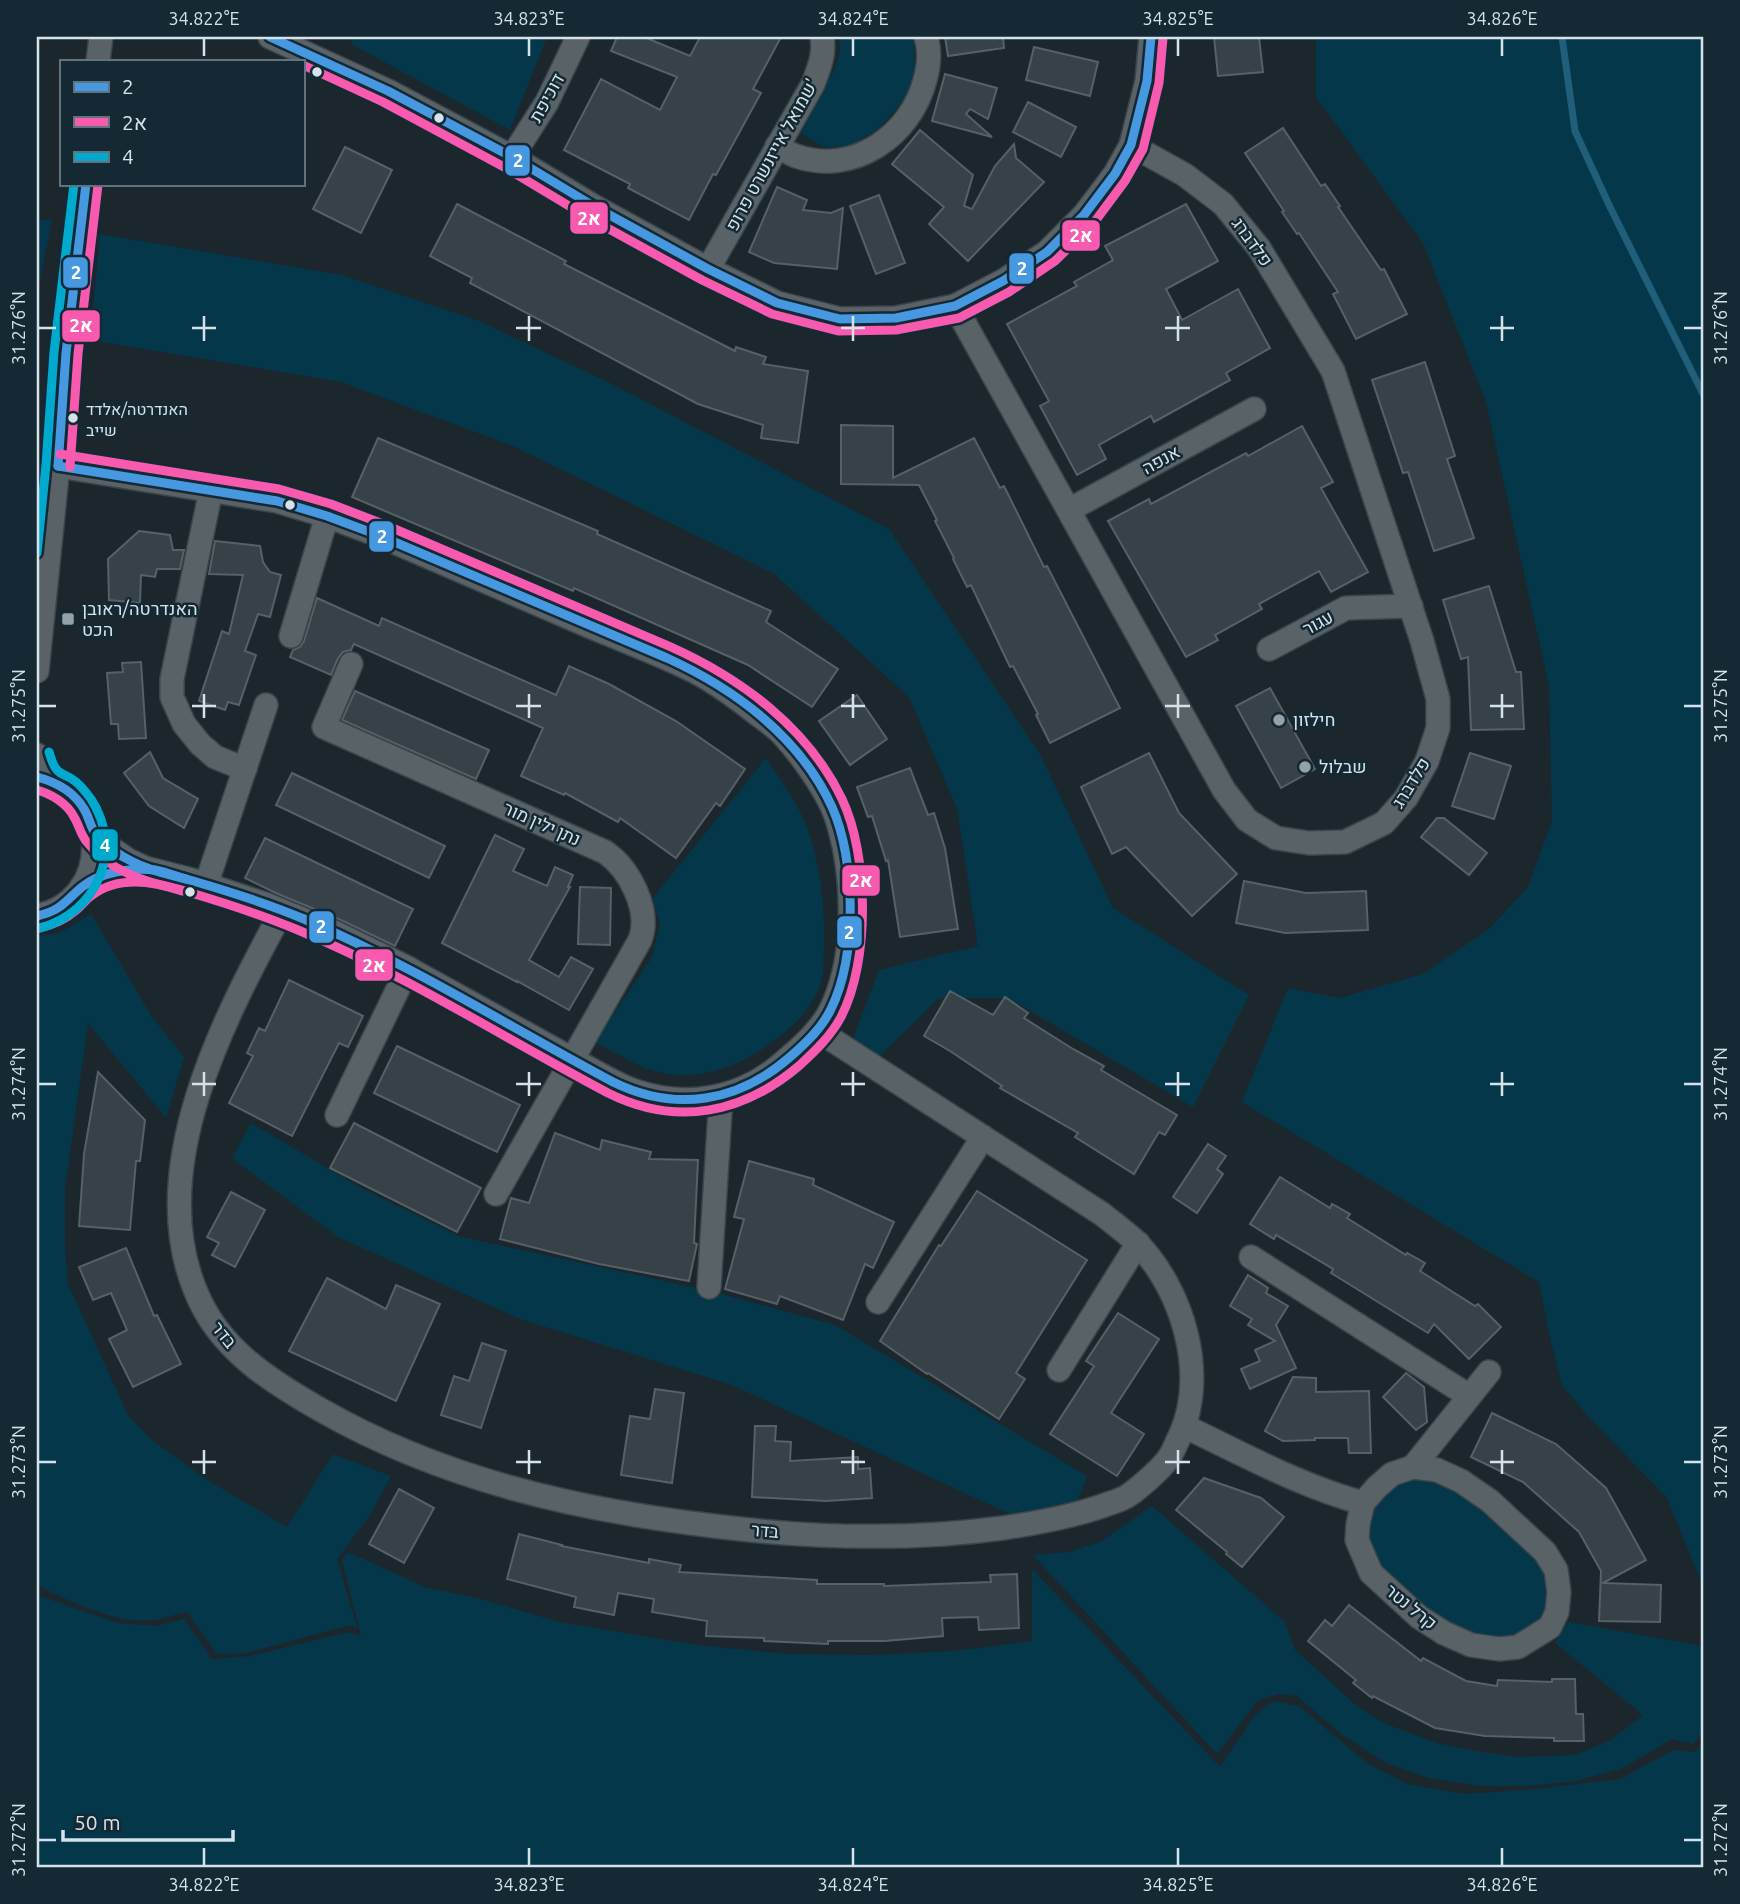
<svg xmlns="http://www.w3.org/2000/svg" width="1740" height="1904" font-family="Ubuntu,Heebo,sans-serif">
<rect width="100%" height="100%" fill="#1b272d"/>
<!-- green -->
<g fill="#05374a">
<path d="M354,37H547L510,130L351,44Z"/>
<path d="M839,37H913L915,67L907,96L877,130L849,146L823,147L801,133L835,68L840,52Z"/>
<path d="M1316,37H1703V1586L1667,1498L1585,1413L1562,1385L1551,1342L1539,1282L1242,1102L1288,988L1340,998L1423,974L1489,929L1528,887L1552,821L1549,686L1486,402L1423,243L1316,97Z"/>
<path d="M37,220H52L37,295Z"/>
<path d="M100,234L341,275L479,321L612,384L889,529L1041,756L1113,908L1249,995L1193,1107L1008,998H939L873,1063L848,1052L879,970L978,946L957,808L909,697L773,573L513,446L341,382L90,340Z"/>
<path d="M766,758C781,780 797,802 807,827C820,862 824,900 824,938C823,958 826,976 816,995C803,1019 782,1036 759,1051C726,1072 686,1083 648,1069C630,1062 612,1051 595,1042L652,957L660,923L652,899Z"/>
<path d="M91,914L152,1017L184,1057L166,1118L88,1023L65,1190V1247L68,1284L128,1415L152,1440L209,1481L287,1527L333,1454L391,1476L371,1514L337,1559L357,1628L350,1625L246,1653L217,1654L187,1612C176,1614 165,1618 154,1620C119,1625 68,1601 37,1585V936L60,933Z"/>
<path d="M251,1123L361,1188L458,1236L714,1292L835,1325L1087,1476L1076,1504L1012,1515L732,1385L520,1319L338,1237L232,1158Z"/>
<path d="M1413,1477L1435,1479L1457,1489L1484,1508L1538,1558L1548,1573V1610L1543,1621L1515,1638L1474,1637L1425,1610L1379,1567L1366,1539L1372,1507L1397,1482Z"/>
<path d="M1152,1506L1285,1622L1295,1650L1358,1707L1386,1724L1437,1743L1482,1752L1519,1757L1575,1755L1611,1740L1643,1715L1555,1643L1568,1622L1703,1646V1732L1693,1744L1672,1739L1623,1768L1576,1781L1523,1786H1481L1428,1778L1384,1762L1341,1734L1297,1696L1278,1694L1258,1700L1217,1754L1033,1555L1069,1552L1100,1542Z"/>
<path d="M348,1552L425,1587L481,1599L559,1622L697,1645L787,1654L873,1655L954,1651L1032,1641V1569L1220,1767L1255,1715L1274,1701L1299,1706L1367,1763L1407,1784L1464,1794L1537,1789L1620,1779L1673,1750L1693,1752L1703,1746V1867H37V1595L118,1623L157,1626L184,1619L212,1659L250,1656L349,1632L361,1636L342,1560Z"/>
</g>
<g fill="none" stroke-linecap="round" stroke-linejoin="round">
<!-- stream -->
<path stroke="#205e79" stroke-width="7" d="M1562,37L1575,131L1610,207L1703,394"/>
</g>
<!-- building -->
<g fill="#374148" stroke="#566066" stroke-width="2">
<path d="M617,37H644L690,56L700,37H781L753,89L761,93L716,175L713,174L689,220L628,188L630,184L564,150L601,79L660,110L677,77L611,51Z"/>
<path d="M945,37H1003L1004,48L948,56Z"/>
<path d="M1214,37H1259L1263,72L1218,76Z"/>
<path d="M1034,47L1098,62L1090,96L1026,80Z"/>
<path d="M945,74L997,88L988,119L970,109L966,114L992,137L932,121Z"/>
<path d="M1028,102L1076,127L1061,157L1013,132Z"/>
<path d="M1283,128L1321,186L1325,184L1340,206L1338,207L1381,270L1384,269L1407,314L1356,339L1333,294L1338,292L1299,233L1297,234L1282,212L1284,211L1245,153Z"/>
<path d="M920,130L973,175L964,206L972,209L995,166L1014,144L1016,158L1044,182L968,261L929,224L944,207L892,164Z"/>
<path d="M345,147L392,170L361,233L313,209Z"/>
<path d="M777,187L807,200L803,210L831,213L843,208L837,269L774,263L749,252Z"/>
<path d="M879,195L905,263L876,274L850,206Z"/>
<path d="M457,204L566,261L564,264L735,351L736,347L766,357L763,364L808,371L798,443L761,438L763,425L698,404L470,283L472,278L430,256Z"/>
<path d="M1186,204L1218,261L1166,289L1182,320L1238,289L1270,348L1226,373L1230,380L1154,422L1151,416L1099,445L1106,459L1077,475L1040,406L1049,401L1007,324L1077,286L1074,282L1113,260L1105,246Z"/>
<path d="M1425,362L1455,456L1447,459L1474,538L1434,551L1408,472L1403,473L1372,380Z"/>
<path d="M841,425L893,426V478L974,438L1000,488L1004,486L1044,567L1047,566L1120,708L1050,743L1036,715L1038,714L1013,666L1010,667L971,585L967,587L953,559L954,558L935,521L937,520L919,485L841,484Z"/>
<path d="M1302,426L1333,482L1321,488L1368,572L1331,592L1319,571L1259,604L1262,609L1215,635L1218,640L1186,657L1108,521L1149,499L1151,504L1246,453L1248,456Z"/>
<path d="M378,438L598,531L597,534L771,611L766,622L838,669L812,707L748,665L574,588L573,591L352,497Z"/>
<path d="M139,531L170,535L173,550H184L180,569H157L155,577L141,575L140,603L109,600L108,559Z"/>
<path d="M215,541L260,546L263,562L270,572L281,575L270,617L258,614L245,651L256,655L239,705L228,702L225,710L199,701L222,631L229,634L243,575L209,574Z"/>
<path d="M1489,586L1516,672H1521L1524,729L1471,730L1468,657L1461,659L1443,600Z"/>
<path d="M317,598L379,626L382,618L556,695L569,666L609,684L676,721L745,769L720,806L716,803L676,858L620,818L618,822L565,793L564,795L521,776L543,728L354,644L351,650L343,652L338,658L331,675L290,657L293,650L300,647L304,641Z"/>
<path d="M141,662L146,738L119,739L118,724H111L107,673L123,672L122,663Z"/>
<path d="M1270,688L1315,769L1281,788L1236,706Z"/>
<path d="M355,691L489,750L476,779L342,720Z"/>
<path d="M857,695L887,739L850,765L819,721Z"/>
<path d="M150,752L163,778L198,799L184,828L149,806L124,773Z"/>
<path d="M1149,753L1179,813L1237,874L1192,916L1126,847L1112,854L1081,787Z"/>
<path d="M1470,753L1511,766L1494,819L1452,806Z"/>
<path d="M910,768L928,815L934,813L945,848L958,929L900,937L888,860L886,861L872,816L868,817L857,787Z"/>
<path d="M292,773L445,846L429,878L276,805Z"/>
<path d="M1437,818H1444L1487,853L1469,875L1421,837Z"/>
<path d="M495,835L524,849L513,871L547,886L555,867L573,875L568,887H570L529,960L559,977L571,957L593,969L569,1010L517,981V982L442,943Z"/>
<path d="M265,838L413,909L395,946L341,920L278,894L245,878Z"/>
<path d="M1244,881L1306,893L1366,891L1368,930L1285,933L1236,923Z"/>
<path d="M580,887L611,888L610,945L578,944Z"/>
<path d="M289,980L363,1016L348,1047L339,1043L292,1136L229,1103L253,1056L247,1053L259,1028L265,1031Z"/>
<path d="M950,991L993,1015L1005,997L1028,1013L1024,1018L1073,1049L1104,1066L1101,1070L1177,1115L1165,1135L1159,1132L1134,1174L1075,1137L1078,1133L1000,1088L1002,1086L950,1051L924,1036Z"/>
<path d="M397,1046L520,1105L497,1152L374,1093Z"/>
<path d="M98,1072L145,1120L140,1161H136L130,1230L79,1226L84,1154Z"/>
<path d="M354,1123L481,1188L457,1232L330,1168Z"/>
<path d="M555,1133L600,1150L602,1140L651,1152L649,1159L698,1160L694,1243L697,1244L689,1281L599,1264L500,1239L511,1198L529,1203Z"/>
<path d="M1208,1144L1226,1156L1217,1169L1223,1174L1197,1213L1173,1197Z"/>
<path d="M749,1161L814,1179L813,1185L894,1222L873,1268L865,1264L843,1320L780,1296L777,1304L725,1289L744,1219L734,1217Z"/>
<path d="M1280,1177L1330,1208L1332,1204L1350,1214L1347,1218L1406,1255L1407,1253L1425,1263L1420,1271L1475,1306L1478,1304L1501,1327L1469,1359L1434,1324L1428,1333L1331,1273L1333,1269L1276,1235L1274,1239L1250,1224Z"/>
<path d="M977,1191L1087,1260L1016,1373L1025,1379L999,1419L928,1373L927,1374L880,1341L939,1245L941,1246Z"/>
<path d="M231,1192L265,1210L235,1267L212,1255L219,1243L207,1237Z"/>
<path d="M126,1248L154,1316L157,1315L181,1364L133,1387L109,1339L127,1330L111,1293L93,1300L79,1267Z"/>
<path d="M1248,1275L1268,1288L1266,1293L1288,1306L1276,1325L1296,1368L1250,1389L1241,1369L1260,1361L1255,1350L1275,1341L1248,1325L1252,1319L1230,1306Z"/>
<path d="M327,1278L386,1309L396,1285L440,1304L396,1401L289,1351Z"/>
<path d="M1118,1313L1159,1339L1111,1413L1144,1434L1117,1476L1050,1434L1094,1366L1086,1361Z"/>
<path d="M482,1343L506,1351L481,1428L441,1415L454,1376L469,1381Z"/>
<path d="M1406,1373L1424,1387L1427,1422L1416,1430L1383,1397Z"/>
<path d="M1293,1377L1316,1378V1392L1369,1391L1371,1453H1349L1348,1438H1315V1440L1283,1441L1265,1431Z"/>
<path d="M655,1389L684,1393L672,1483L621,1475L630,1416L650,1419Z"/>
<path d="M1492,1413L1556,1444L1606,1488L1646,1560L1603,1583L1661,1585L1660,1622L1599,1621L1601,1571L1579,1532L1523,1482L1471,1457Z"/>
<path d="M755,1426H776L775,1441L791,1442L790,1461L858,1457V1469L870,1468L872,1498L826,1501L752,1497Z"/>
<path d="M1204,1478L1261,1498L1284,1517L1242,1567L1226,1554L1227,1552L1176,1510Z"/>
<path d="M399,1489L434,1508L404,1563L369,1544Z"/>
<path d="M519,1534L562,1545L561,1546L649,1563V1559L681,1565L679,1572L817,1580V1584H884V1586L991,1582L990,1575L1017,1574L1019,1628L979,1630L978,1617L942,1618L943,1636L884,1641H828V1644L764,1641V1638L706,1636L707,1621L652,1612L654,1599L618,1593L614,1615L574,1607L576,1597L507,1579Z"/>
<path d="M1349,1605L1421,1661L1423,1658L1466,1681L1497,1686L1498,1680L1552,1682V1679H1575L1576,1714H1583L1584,1741H1554V1738L1485,1736L1435,1728L1373,1696L1372,1698L1353,1683L1356,1680L1308,1641L1325,1620L1332,1626Z"/>
</g>
<g fill="none" stroke-linecap="round" stroke-linejoin="round">
<!-- minor casing -->
<g stroke="#3a4449" stroke-width="26">
<g id="minor">
<path d="M270,37L388,91L512,157L595,207L708,269L777,303L840,319L896,318L955,306L1003,281L1047,252L1084,215L1115,174L1131,145L1147,81L1151,37"/>
<path d="M98,61L101,37"/>
<path d="M777,146C783,149 790,154 796,156C854,176 911,135 925,80C929,66 930,50 926,37"/>
<path d="M512,157L547,102L578,37"/>
<path d="M708,269L813,84C819,68 825,54 822,37"/>
<path d="M955,306L1224,790L1247,820L1276,838L1309,843L1345,842L1384,823L1406,798L1427,761L1438,728V699L1422,641L1333,371L1259,248L1223,204L1185,175L1131,145"/>
<path d="M58,466L277,501L327,516L378,535C446,564 514,594 582,623C619,639 658,653 694,671C715,682 737,698 756,713C765,720 776,727 784,736C802,756 827,791 836,816C854,871 857,950 834,1003C824,1028 800,1049 779,1066C738,1100 685,1108 635,1091C623,1087 612,1081 601,1075L404,966L336,933L265,904L192,880L145,868L128,860L112,849L91,827"/>
<path d="M211,490L172,679V697L184,724L200,744L215,757L245,769"/>
<path d="M1069,510L1254,409"/>
<path d="M291,636L327,516"/>
<path d="M1269,649L1346,608L1411,606"/>
<path d="M351,664L324,727L605,852C630,869 651,911 640,940L496,1194"/>
<path d="M37,671L58,466L66,353L86,184"/>
<path d="M37,755L48,779"/>
<path d="M37,777C112,793 113,901 37,916"/>
<path d="M206,885L266,705"/>
<path d="M81,888C101,875 125,869 149,870"/>
<path d="M282,911C224,1018 144,1169 196,1292C219,1349 270,1381 321,1410C442,1479 577,1510 714,1526C810,1538 906,1541 1003,1528C1037,1523 1072,1517 1105,1505C1113,1502 1122,1500 1129,1495C1139,1488 1161,1469 1168,1459C1173,1453 1176,1443 1180,1436C1208,1374 1183,1289 1136,1242C1126,1232 1113,1223 1102,1214L817,1030"/>
<path d="M337,1115L408,968"/>
<path d="M1251,1257L1469,1396"/>
<path d="M709,1287L721,1096"/>
<path d="M878,1302L983,1137"/>
<path d="M1059,1370L1138,1243"/>
<path d="M1184,1426C1243,1454 1300,1486 1363,1503"/>
<path d="M1413,1467L1437,1470L1461,1481L1490,1501L1545,1552L1556,1570L1559,1592L1557,1612L1550,1627L1518,1647L1499,1649L1471,1645L1444,1633L1419,1617L1371,1573L1357,1540L1358,1524L1363,1503L1377,1487L1392,1474Z"/>
<path d="M1413,1467L1489,1372"/>
</g>
</g>
<!-- minor -->
<use href="#minor" stroke="#596267" stroke-width="23"/>
<!-- bus-1 casing -->
<g stroke="#142934" stroke-width="14">
<g id="bus-1">
<path d="M270,37L388,91L512,157L595,207L708,269L777,303L840,319L896,318L955,306L1003,281L1047,252L1084,215L1115,174L1131,145L1147,81L1151,37"/>
<path d="M58,466L66,353L86,184"/>
<path d="M37,777C56,782 74,792 84,809C89,817 90,826 95,833C105,845 118,855 133,862C152,872 173,875 193,881C231,892 268,904 304,919C411,965 510,1027 613,1082C676,1113 738,1102 790,1057C806,1043 822,1028 831,1009C857,956 856,860 832,807C800,737 735,689 667,658L378,535L327,516L277,501L58,466"/>
<path d="M37,916C62,910 64,902 82,887C101,872 131,867 155,870C165,872 176,876 186,879"/>
</g>
</g>
<!-- bus-2 casing -->
<g stroke="#142934" stroke-width="14">
<g id="bus-2">
<path d="M303,65L383,102L506,168L589,218L702,280L772,314L838,331L896,330L959,318L1009,292L1055,261L1093,224L1125,181L1143,149L1159,83L1163,38"/>
<path d="M70,467L78,354L98,185"/>
<path d="M37,790C51,794 67,803 74,817C79,825 80,833 86,841C97,855 111,866 127,873C146,883 168,886 188,892C225,903 262,915 298,930C406,975 504,1038 608,1093C676,1127 743,1114 800,1065C815,1051 831,1036 841,1017C870,961 869,856 842,799C808,728 742,679 671,647L383,524L331,504L279,489L60,454"/>
<path d="M40,928C52,925 65,920 75,911C81,907 85,900 91,896C118,875 153,881 182,891"/>
</g>
</g>
<!-- bus-3 casing -->
<g stroke="#142934" stroke-width="14">
<g id="bus-3">
<path d="M37,553L46,465L54,352L74,184"/>
<path d="M40,928C98,912 124,850 91,799C86,792 80,784 72,779C68,776 62,775 58,771C53,767 51,758 49,752"/>
</g>
</g>
<!-- bus-1 -->
<use href="#bus-1" stroke="#4699e1" stroke-width="9"/>
<!-- bus-2 -->
<use href="#bus-2" stroke="#f75aaf" stroke-width="9"/>
<!-- bus-3 -->
<use href="#bus-3" stroke="#00a9ce" stroke-width="9"/>
</g>
<!-- ticks -->
<path fill="none" stroke="#d5e2e9" stroke-width="2.5" d="M204,38V56M529,38V56M853,38V56M1178,38V56M1502,38V56M204,316V341M529,316V341M853,316V341M1178,316V341M1502,316V341M38,328H56M192,328H216M516,328H541M841,328H865M1165,328H1190M1490,328H1514M1684,328H1702M204,694V718M529,694V718M853,694V718M1178,694V718M1502,694V718M38,706H56M192,706H216M516,706H541M841,706H865M1165,706H1190M1490,706H1514M1684,706H1702M204,1072V1096M529,1072V1096M853,1072V1096M1178,1072V1096M1502,1072V1096M38,1084H56M192,1084H216M516,1084H541M841,1084H865M1165,1084H1190M1490,1084H1514M1684,1084H1702M204,1450V1474M529,1450V1474M853,1450V1474M1178,1450V1474M1502,1450V1474M38,1462H56M192,1462H216M516,1462H541M841,1462H865M1165,1462H1190M1490,1462H1514M1684,1462H1702M38,1840H56M1684,1840H1702M204,1848V1866M529,1848V1866M853,1848V1866M1178,1848V1866M1502,1848V1866"/>
<!-- markers -->
<g fill="#d5e2e9" stroke="#142934" stroke-width="2.5">
<circle cx="317" cy="72" r="6"/>
<circle cx="439" cy="118" r="6"/>
<circle cx="73" cy="418" r="6"/>
<circle cx="290" cy="505" r="6"/>
<circle cx="190" cy="892" r="6"/>
</g>
<g fill="#94a1a7" stroke="#142934" stroke-width="2.5">
<rect x="61" y="612" width="14" height="14" rx="3.5"/>
<circle cx="1279" cy="720" r="7"/>
<circle cx="1305" cy="767" r="7"/>
</g>
<g text-anchor="middle" stroke-width="5" stroke-linejoin="round" paint-order="stroke">
<!-- bus labels -->
<g font-size="16" fill="#d5e2e9" stroke="#142934" text-anchor="start">
<text x="86" y="415">האנדרטה/אלדד<tspan x="86" dy="21">שייב</tspan></text>
</g>
<!-- street labels -->
<g font-size="18" fill="#d5e2e9" stroke="#142934">
<text transform="translate(547 98) rotate(-61)" y="6">דוכיפת</text>
<text transform="translate(772 155) rotate(-61)" y="6">שמואל אייזנשרט פרופ'</text>
<text transform="translate(1252 242) rotate(54)" y="6">פלדברג</text>
<text transform="translate(1161 460) rotate(-29)" y="6">אנפה</text>
<text transform="translate(1318 623) rotate(-28)" y="6">עגור</text>
<text transform="translate(1411 783) rotate(-58)" y="6">פלדברג</text>
<text transform="translate(542 824) rotate(24)" y="6">נתן ילין מור</text>
<text transform="translate(224 1335) rotate(51)" y="6">בדר</text>
<text transform="translate(765 1531) rotate(5)" y="6">בדר</text>
<text transform="translate(1411 1607) rotate(39)" y="6">קרל נטר</text>
</g>
<!-- poi labels -->
<g font-size="18" fill="#d5e2e9" stroke="#142934" text-anchor="start">
<text x="82" y="615">האנדרטה/ראובן<tspan x="82" dy="21">הכט</tspan></text>
<text x="1293" y="726">חילזון</text>
<text x="1319" y="773">שבלול</text>
</g>
</g>
<g stroke="#142934" stroke-width="2.5">
<rect x="504" y="144" width="27" height="33" rx="7" fill="#4699e1"/>
<rect x="569" y="201" width="40" height="34" rx="7" fill="#f75aaf"/>
<rect x="1061" y="219" width="40" height="33" rx="7" fill="#f75aaf"/>
<rect x="1008" y="252" width="27" height="33" rx="7" fill="#4699e1"/>
<rect x="62" y="256" width="27" height="33" rx="7" fill="#4699e1"/>
<rect x="61" y="309" width="40" height="34" rx="7" fill="#f75aaf"/>
<rect x="368" y="520" width="27" height="33" rx="7" fill="#4699e1"/>
<rect x="91" y="828" width="28" height="34" rx="7" fill="#00a9ce"/>
<rect x="841" y="864" width="40" height="33" rx="7" fill="#f75aaf"/>
<rect x="308" y="910" width="27" height="34" rx="7" fill="#4699e1"/>
<rect x="836" y="915" width="27" height="34" rx="7" fill="#4699e1"/>
<rect x="354" y="948" width="40" height="34" rx="7" fill="#f75aaf"/>
</g>
<g font-size="19" text-anchor="middle" font-weight="bold" fill="#fff">
<text x="518" y="167">2</text>
<text x="589" y="225">2א</text>
<text x="1081" y="242">2א</text>
<text x="1022" y="275">2</text>
<text x="76" y="279">2</text>
<text x="81" y="332">2א</text>
<text x="382" y="543">2</text>
<text x="105" y="852">4</text>
<text x="861" y="887">2א</text>
<text x="321" y="933">2</text>
<text x="849" y="939">2</text>
<text x="374" y="972">2א</text>
</g>
<!-- border -->
<rect width="1740" height="1904" fill="none" stroke="#142934" stroke-width="77"/>
<!-- legend -->
<rect x="60" y="60" width="245" height="126" fill="#142934" stroke="#61737c" stroke-width="2"/>
<rect x="74" y="82" width="35" height="10" fill="#4699e1" stroke="#61737c" stroke-width="2"/>
<text x="122" y="94" font-size="21" fill="#d5e2e9">2</text>
<rect x="74" y="117" width="35" height="10" fill="#f75aaf" stroke="#61737c" stroke-width="2"/>
<text x="122" y="130" font-size="21" fill="#d5e2e9">2א</text>
<rect x="74" y="152" width="35" height="10" fill="#00a9ce" stroke="#61737c" stroke-width="2"/>
<text x="122" y="164" font-size="21" fill="#d5e2e9">4</text>
<!-- scale -->
<path d="M63 1830v10h170v-10" fill="none" stroke="#d5e2e9" stroke-width="3.5"/>
<text x="74" y="1830" font-size="21" fill="#d5e2e9" stroke="#142934" stroke-width="5" paint-order="stroke">50 m</text>
<rect x="38" y="38" width="1664" height="1828" fill="none" stroke="#d5e2e9" stroke-width="2.5"/>
<g font-size="18" text-anchor="middle" fill="#d5e2e9">
<text x="204" y="25">34.822°E</text>
<text x="529" y="25">34.823°E</text>
<text x="853" y="25">34.824°E</text>
<text x="1178" y="25">34.825°E</text>
<text x="1502" y="25">34.826°E</text>
<text transform="translate(19 328) rotate(-90)" y="6">31.276°N</text>
<text transform="translate(1721 328) rotate(-90)" y="6">31.276°N</text>
<text transform="translate(19 706) rotate(-90)" y="6">31.275°N</text>
<text transform="translate(1721 706) rotate(-90)" y="6">31.275°N</text>
<text transform="translate(19 1084) rotate(-90)" y="6">31.274°N</text>
<text transform="translate(1721 1084) rotate(-90)" y="6">31.274°N</text>
<text transform="translate(19 1462) rotate(-90)" y="6">31.273°N</text>
<text transform="translate(1721 1462) rotate(-90)" y="6">31.273°N</text>
<text transform="translate(19 1840) rotate(-90)" y="6">31.272°N</text>
<text transform="translate(1721 1840) rotate(-90)" y="6">31.272°N</text>
<text x="204" y="1891">34.822°E</text>
<text x="529" y="1891">34.823°E</text>
<text x="853" y="1891">34.824°E</text>
<text x="1178" y="1891">34.825°E</text>
<text x="1502" y="1891">34.826°E</text>
</g>
</svg>
